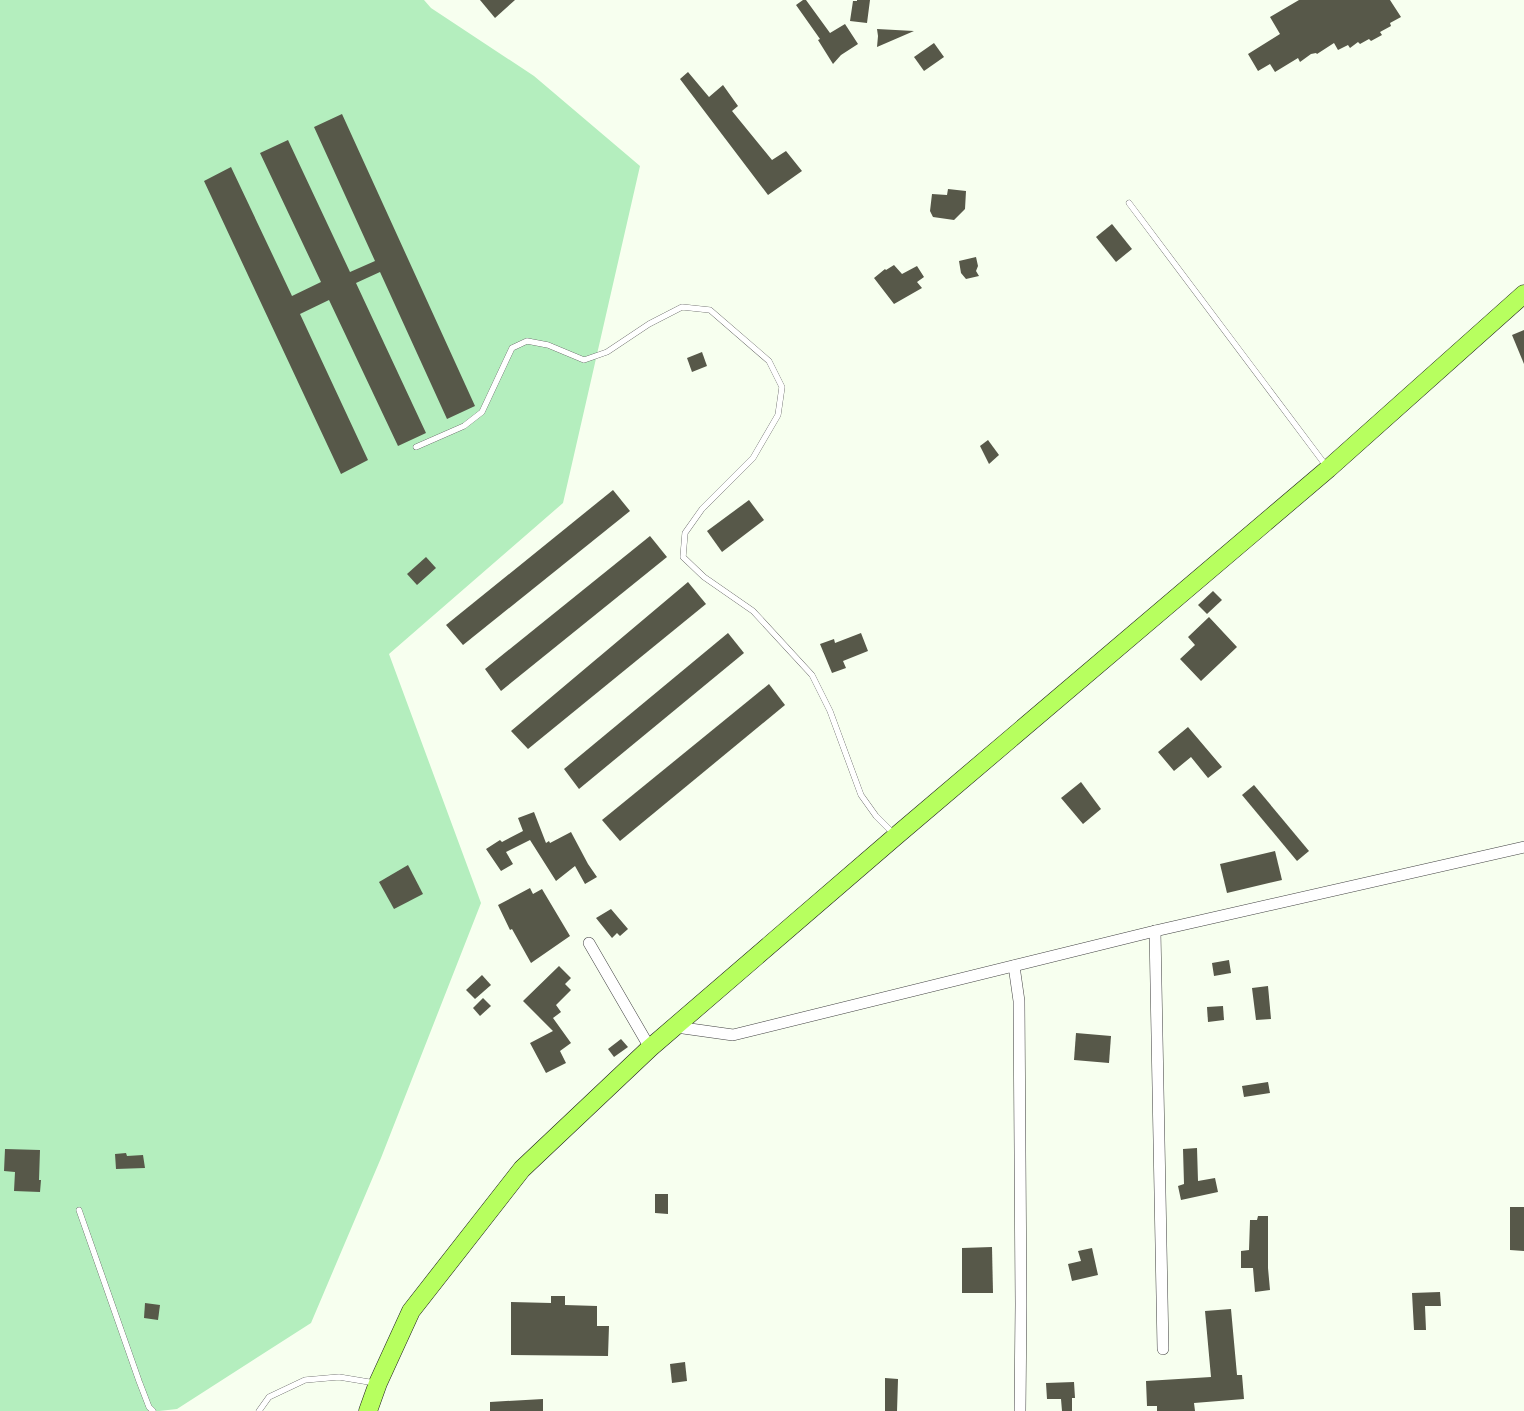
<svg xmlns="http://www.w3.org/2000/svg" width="1524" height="1411" font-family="Merriweather,serif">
<rect width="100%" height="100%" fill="#f7ffef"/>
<!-- grass -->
<path fill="#b4eebe" d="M0,0H424L431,8L534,76L640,166L563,503L389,654L481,903L381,1158L311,1323L177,1409L159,1411H0Z"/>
<!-- building -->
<g fill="#575849">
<path d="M480,0H515L495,18Z"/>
<path d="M803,0H806L830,33L845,24L858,44L841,55L833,64L818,40L820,39L796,5Z"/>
<path d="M857,0H870L867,23L850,21L853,1H857Z"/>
<path d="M1299,0H1390L1401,17L1390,23L1391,26L1380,32L1382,35L1371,41L1369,39L1360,44L1358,42L1350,48L1348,45L1338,50L1334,43L1317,54L1316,53L1311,54L1300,62L1298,58L1275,72L1270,64L1258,71L1248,54L1280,34L1270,17Z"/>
<path d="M877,29L914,31L877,47L878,36Z"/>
<path d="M934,43L944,57L924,71L914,57Z"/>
<path d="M688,72L709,97L723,85L738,106L732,111L772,160L786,151L802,171L768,195L680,79Z"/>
<path d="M342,114L475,406L447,419L380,272L356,283L426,433L398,446L329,300L300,314L368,460L341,474L204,181L231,167L292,296L321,282L260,153L288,140L350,272L375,261L314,127Z"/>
<path d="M948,189L966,191L965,209L954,220L933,217L930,211L932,194L947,195Z"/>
<path d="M1112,224L1132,249L1116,262L1096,237Z"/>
<path d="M976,257L978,266L976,271L979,276L966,279L961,273L959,261Z"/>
<path d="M894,265L902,274L917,266L924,277L917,282L922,288L894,304L874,278L885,269L886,270Z"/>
<path d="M1524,330V364L1512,335Z"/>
<path d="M702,352L707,366L692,372L687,358Z"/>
<path d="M988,440L999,455L989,464L980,446Z"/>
<path d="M613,490L630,511L463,645L446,625Z"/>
<path d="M749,500L764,520L722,552L707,531Z"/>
<path d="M650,536L667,557L501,691L485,669Z"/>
<path d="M426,557L436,568L417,585L407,574Z"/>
<path d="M688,582L706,604L528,749L511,731Z"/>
<path d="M1213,591L1222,600L1207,614L1198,605Z"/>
<path d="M1209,617L1237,647L1201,681L1180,659L1195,645L1188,637Z"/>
<path d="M728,633L744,653L579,789L564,769Z"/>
<path d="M861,633L868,651L843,661L846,668L832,673L820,644L834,639L835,643Z"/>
<path d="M769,684L785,705L620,841L602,820Z"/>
<path d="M1188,727L1222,767L1208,778L1191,757L1174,771L1158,752Z"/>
<path d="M1081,782L1101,809L1083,824L1061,798Z"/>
<path d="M1254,785L1309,851L1297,861L1242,795Z"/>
<path d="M534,812L546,843L549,841L550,843L571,832L588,864L597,877L585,884L575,866L556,881L530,840L506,852L513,864L501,871L486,849L500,840L502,842L523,831L518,818Z"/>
<path d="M1275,851L1282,880L1227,893L1220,864Z"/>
<path d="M408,865L423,894L394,909L379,882Z"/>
<path d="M530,888L533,894L542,889L570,936L531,963L512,929L510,930L498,905Z"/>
<path d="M611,909L628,929L620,936L617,933L612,938L596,918Z"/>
<path d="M1229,960L1231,973L1214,976L1212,963Z"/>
<path d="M559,966L571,978L565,984L571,990L556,1005L561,1012L553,1018L571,1043L560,1051L566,1063L546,1073L530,1043L553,1031L523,1001Z"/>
<path d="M482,975L491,985L475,999L466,990Z"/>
<path d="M1268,986L1271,1019L1256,1020L1252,988Z"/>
<path d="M483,998L491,1006L480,1016L473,1008Z"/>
<path d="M1223,1006L1224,1020L1208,1022L1207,1007Z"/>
<path d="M1076,1033L1111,1036L1109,1063L1074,1060Z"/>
<path d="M621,1039L628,1047L614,1057L608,1049Z"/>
<path d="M1268,1082L1270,1093L1244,1097L1242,1086Z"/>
<path d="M1197,1148L1198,1181L1215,1178L1218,1192L1181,1200L1178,1186L1184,1184L1183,1149Z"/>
<path d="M5,1149L40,1150L39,1180H41L40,1192L14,1191L15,1172L4,1171Z"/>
<path d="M126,1153L127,1156L143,1155L145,1168L116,1169L115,1154Z"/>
<path d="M655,1194H668V1214L655,1213Z"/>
<path d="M1510,1207H1524V1251L1510,1250Z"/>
<path d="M1258,1216H1268V1268L1270,1290L1255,1292L1253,1268H1241V1251L1249,1250L1250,1220H1257Z"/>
<path d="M992,1247L993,1293H962V1248Z"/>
<path d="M1092,1248L1098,1275L1072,1281L1068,1264L1081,1261L1078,1251Z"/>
<path d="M1440,1292L1441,1306H1425L1426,1330H1414L1412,1293Z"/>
<path d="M551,1296H565V1305L597,1306V1326H609L608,1356L511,1355V1302L551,1303Z"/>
<path d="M145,1303L160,1305L158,1320L144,1318Z"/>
<path d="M1231,1309L1237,1375H1242L1244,1399L1194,1403L1195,1411H1157V1406H1147L1146,1381L1211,1377L1205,1311Z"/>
<path d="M685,1362L687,1381L672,1383L670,1364Z"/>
<path d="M885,1378L898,1379L897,1411H885Z"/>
<path d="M1074,1382L1075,1398H1072V1411H1062L1061,1399H1047L1046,1383Z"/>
<path d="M543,1399V1411H490V1402Z"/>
</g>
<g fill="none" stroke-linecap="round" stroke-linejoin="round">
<!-- service casing -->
<g stroke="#414141" stroke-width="6">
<g id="service">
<path d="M1129,203L1327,467"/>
<path d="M416,447L464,426L482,412L512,348L527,341L548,345L584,360L607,352L649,324L682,307L710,310L769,361L782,387L778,415L753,458L702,509L685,533L683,557L704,577L753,611L812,675L830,711L861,795L876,816L894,834"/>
<path d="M79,1210L139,1381L149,1407L153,1411"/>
<path d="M259,1411L269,1397L305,1380L339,1377L375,1383"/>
</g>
</g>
<!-- minor casing -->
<g stroke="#414141" stroke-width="12">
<g id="minor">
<path d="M1155,931L1163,1349"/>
<path d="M589,943L650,1048"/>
<path d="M1014,966L1019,1001L1021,1304L1020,1411"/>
<path d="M676,1027L733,1035L1155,931L1524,847"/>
</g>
</g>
<!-- primary casing -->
<g stroke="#1f1f1f" stroke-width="19">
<path id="primary" d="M368,1411L378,1383L411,1311L522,1169L650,1048L896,836L1328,469L1524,294"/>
</g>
<!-- service -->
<use href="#service" stroke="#fff" stroke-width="5.5"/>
<!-- minor -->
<use href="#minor" stroke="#fff" stroke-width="11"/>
<!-- primary -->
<use href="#primary" stroke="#b7ff5f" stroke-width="18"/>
</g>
</svg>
